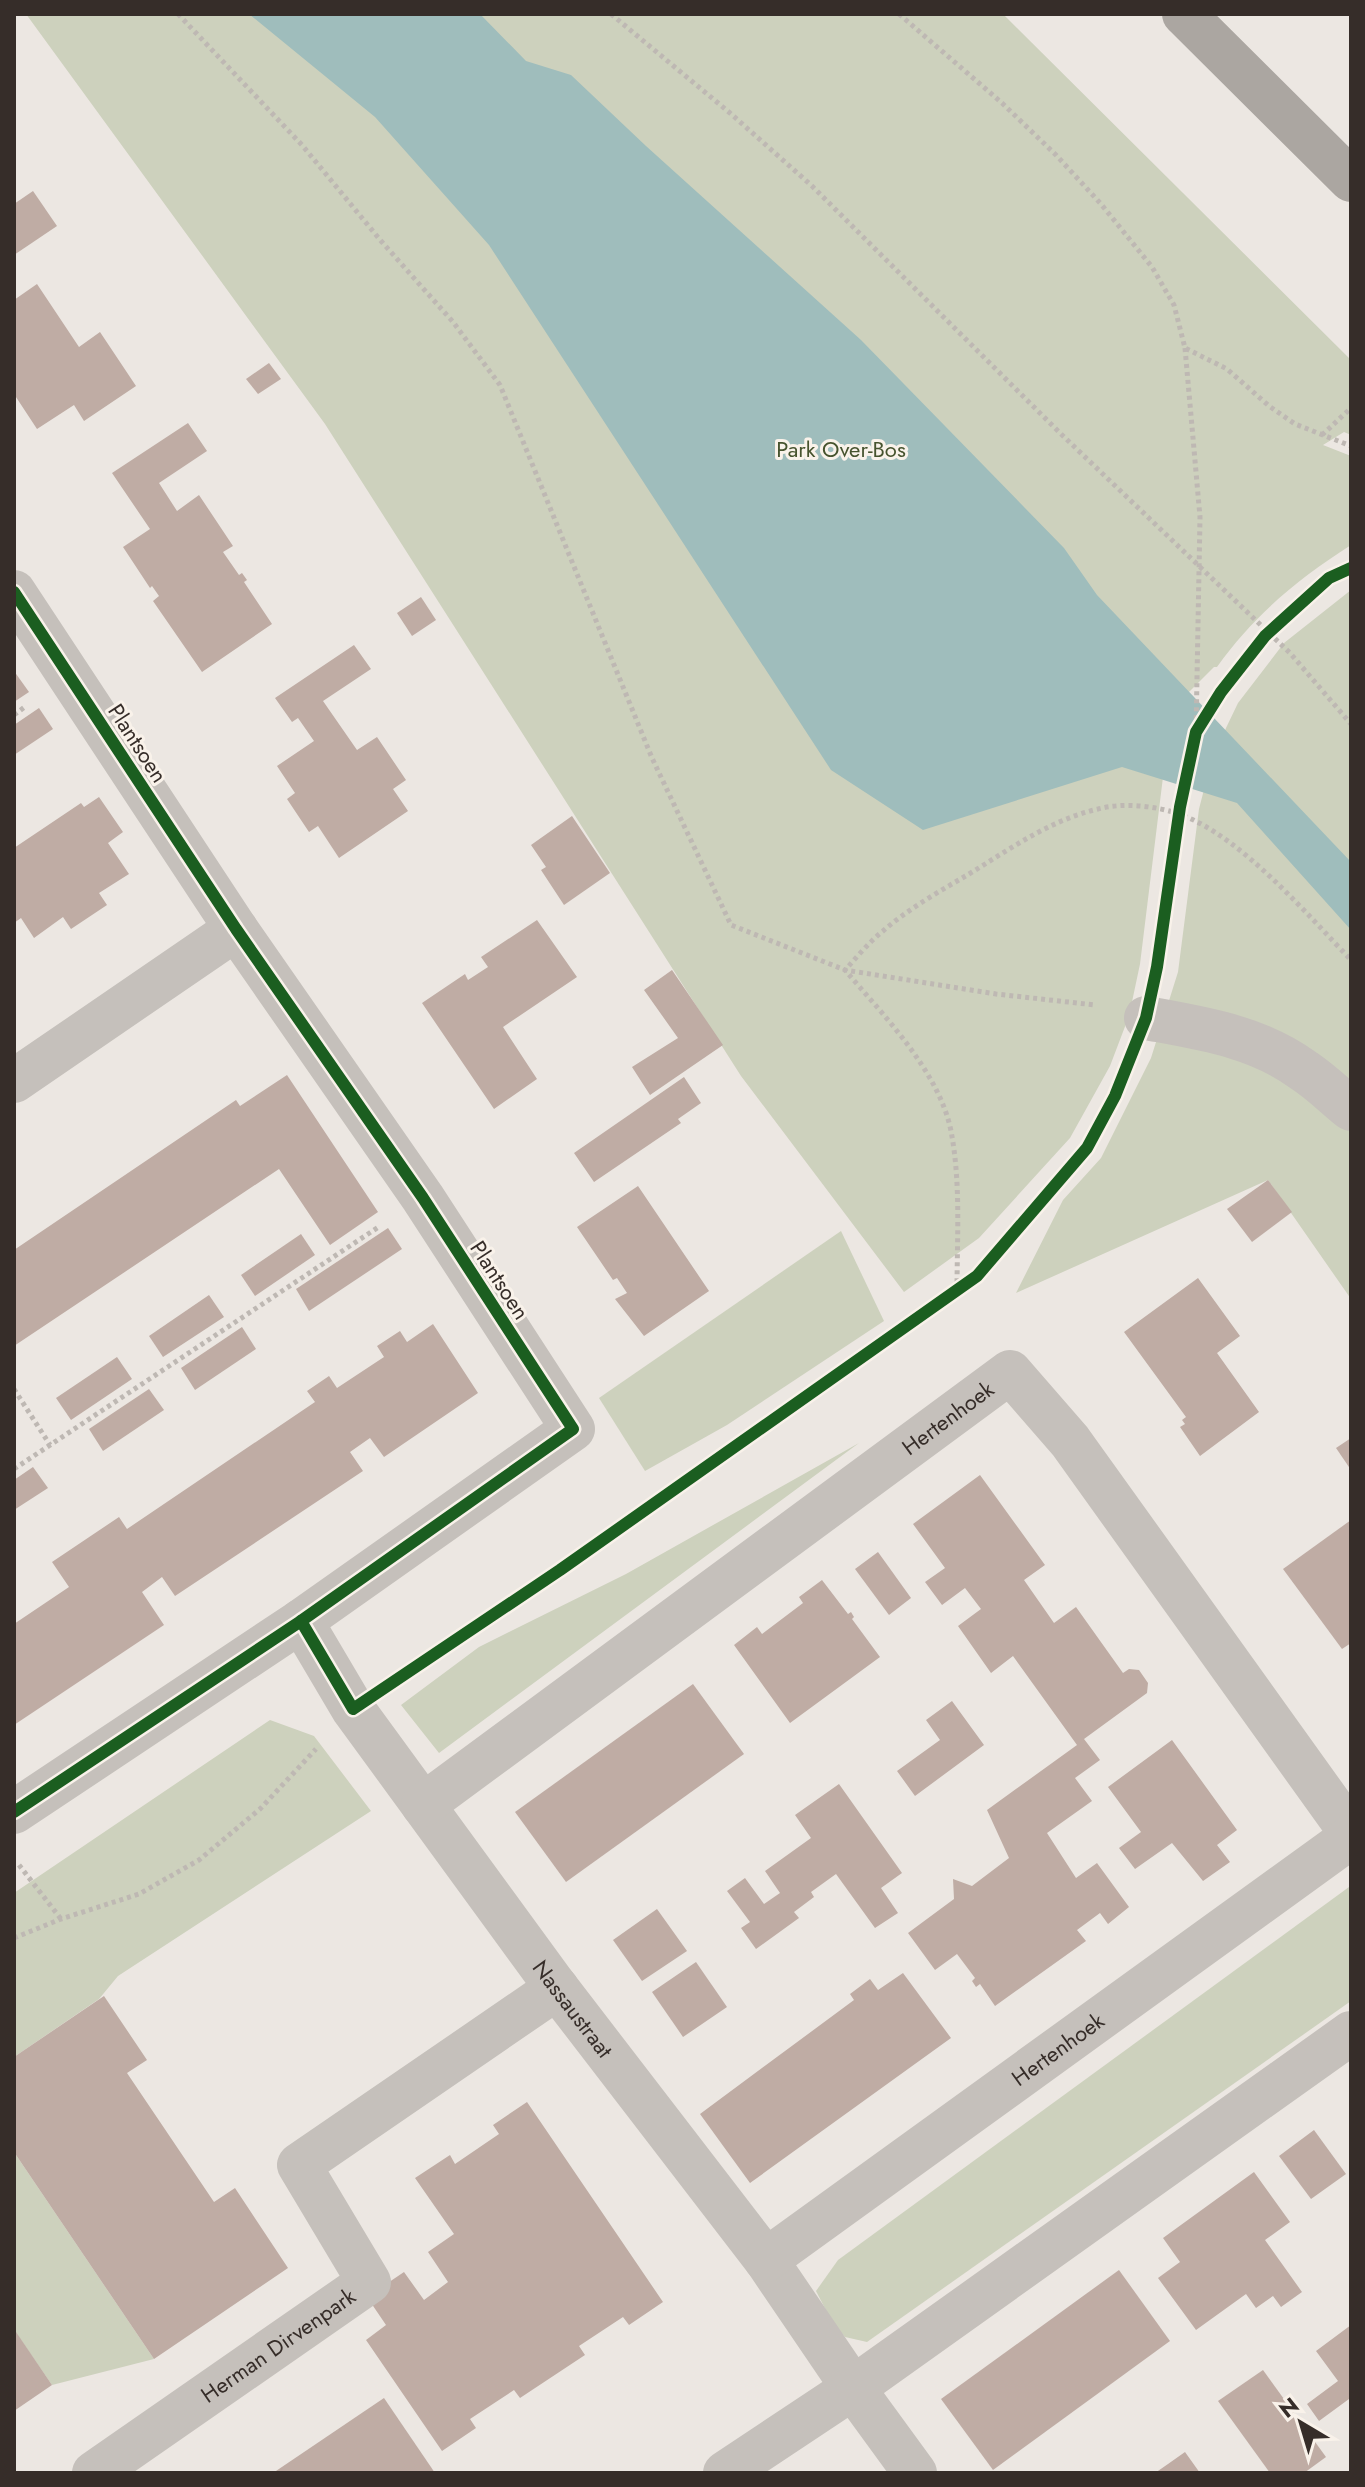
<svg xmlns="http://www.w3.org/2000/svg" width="1365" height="2487" font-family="Jost,sans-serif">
<rect width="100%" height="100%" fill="#ece7e2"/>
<!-- green -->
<g fill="#cdd1bd">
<path d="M26,14H1003L1351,360V435L1344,432L1323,445L1351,456V545C1298,579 1254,615 1217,667H1214L1178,703L1163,777L1140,964L1129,1016L1110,1066L1070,1138L979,1238L904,1292L741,1076L325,424Z"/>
<path d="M1351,590V1299L1268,1180L1016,1293L1063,1200L1101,1158L1151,1058L1178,972L1199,809L1210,766L1226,728L1238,703L1284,643Z"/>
<path d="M841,1231L884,1321L727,1425L645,1471L599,1398Z"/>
<path d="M859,1443L439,1753L401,1705L479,1647L626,1574Z"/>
<path d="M270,1720L314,1736L371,1811L118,1976L99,1999L14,2057V1893Z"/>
<path d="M1349,1887L1351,2001L867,2342L845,2337L832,2322L816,2291L838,2260Z"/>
<path d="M14,2152L154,2359L52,2385L14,2330Z"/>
</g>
<!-- water -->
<path fill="#9fbdbc" d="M249,14H480L526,61L571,75L646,146L861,340L1064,548L1097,595L1351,862V930L1237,803L1122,767L923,830L831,770L489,245L375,117Z"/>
<!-- building -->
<g fill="#bfaca4">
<path d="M33,191L57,226L14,255V204Z"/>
<path d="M37,284L79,347L100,332L136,386L84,421L74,405L37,429L14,394V300Z"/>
<path d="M269,363L281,379L258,394L246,379Z"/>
<path d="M188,423L207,451L159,483L177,511L199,495L233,546L223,552L239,575L242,573L247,580L244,582L272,624L202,672L153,601L159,596L152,586L150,588L123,547L150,529L112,473Z"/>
<path d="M421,597L436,620L412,636L397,613Z"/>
<path d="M354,645L371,669L323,701L357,750L377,737L406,780L393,789L408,811L339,858L318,826L309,832L287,799L295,793L277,766L314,741L298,718L292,722L275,698Z"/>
<path d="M14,671L29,692L14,702Z"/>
<path d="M39,708L53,729L14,755V725Z"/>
<path d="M99,797L123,832L108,843L129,874L99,893L107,905L71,929L63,917L34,938L21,918L14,923V848L81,803L84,807Z"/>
<path d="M572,816L610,873L564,905L541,870L546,867L531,845Z"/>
<path d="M537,920L577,977L503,1027L537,1079L494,1109L422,1003L465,974L468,980L488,967L481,957Z"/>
<path d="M672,970L723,1045L650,1095L632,1067L678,1038L644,990Z"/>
<path d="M287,1075L378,1212L330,1245L279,1169L14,1346V1250L236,1100L240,1106Z"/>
<path d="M684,1077L701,1103L678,1119L681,1123L594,1182L574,1153Z"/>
<path d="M1268,1180L1292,1212L1252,1242L1227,1209Z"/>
<path d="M638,1186L709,1291L644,1336L615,1299L627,1293L617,1278L613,1280L577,1227Z"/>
<path d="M388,1228L402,1249L309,1311L296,1289Z"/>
<path d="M301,1234L315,1255L255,1296L241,1275Z"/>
<path d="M1198,1278L1240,1336L1217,1353L1259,1412L1200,1456L1180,1427L1185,1424L1182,1420L1186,1417L1124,1332Z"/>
<path d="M209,1295L224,1317L163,1357L149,1336Z"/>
<path d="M433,1324L478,1393L384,1457L370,1438L350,1452L363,1471L175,1596L162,1577L142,1592L164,1625L14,1725V1624L69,1587L52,1562L119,1517L127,1529L315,1402L307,1391L329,1376L337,1388L384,1357L377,1346L400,1331L407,1342Z"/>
<path d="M242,1327L256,1349L195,1390L181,1368Z"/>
<path d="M117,1357L132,1379L71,1420L56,1398Z"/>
<path d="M149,1389L164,1410L103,1451L89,1429Z"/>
<path d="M1351,1438V1470L1336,1448Z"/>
<path d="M33,1467L48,1488L14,1510V1480Z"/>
<path d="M980,1475L1045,1565L1024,1580L1054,1623L1076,1607L1123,1673L1129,1669L1139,1670L1148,1683L1147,1693L1084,1739L1100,1760L1075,1778L1092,1801L1047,1833L1076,1878L1097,1863L1129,1907L1108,1924L1100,1913L1077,1930L1086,1941L995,2006L980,1984L976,1987L972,1981L975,1978L957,1954L935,1970L908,1933L954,1899L953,1879L972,1886L1009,1858L987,1810L1077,1745L1013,1656L991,1673L958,1626L981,1609L965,1588L942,1605L925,1582L945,1568L913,1524Z"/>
<path d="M1351,1520V1643L1342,1649L1283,1569Z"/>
<path d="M878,1552L911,1598L889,1615L855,1569Z"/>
<path d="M822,1580L848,1614L851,1612L854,1617L852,1619L880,1657L790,1723L734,1645L757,1627L762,1634L803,1603L799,1597Z"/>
<path d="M693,1684L744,1754L566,1882L515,1812Z"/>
<path d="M952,1701L984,1745L915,1796L897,1771L940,1740L926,1720Z"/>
<path d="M1172,1740L1237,1830L1217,1845L1230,1862L1203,1881L1172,1843L1135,1869L1119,1848L1141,1832L1108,1787Z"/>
<path d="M839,1784L902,1873L881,1888L898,1913L875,1928L836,1874L811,1892L814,1897L794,1912L799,1918L756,1949L741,1928L750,1922L727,1891L745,1878L764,1904L780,1893L765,1871L811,1838L795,1815Z"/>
<path d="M657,1909L687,1951L642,1981L613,1940Z"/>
<path d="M696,1962L727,2007L683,2037L652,1992Z"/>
<path d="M903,1973L951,2038L750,2183L700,2114L854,2000L850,1994L870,1979L878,1990Z"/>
<path d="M104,1996L147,2060L127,2073L214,2202L235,2188L288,2268L154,2359L14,2152V2057Z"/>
<path d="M527,2102L663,2302L629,2325L623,2317L579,2346L585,2355L520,2398L514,2390L470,2419L476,2428L442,2451L366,2340L386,2325L367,2297L404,2272L424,2300L448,2282L428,2252L454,2234L415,2178L450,2155L455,2164L499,2134L493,2125Z"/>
<path d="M1314,2130L1346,2174L1311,2199L1279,2156Z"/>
<path d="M1254,2172L1290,2222L1265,2240L1302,2292L1281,2307L1273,2296L1256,2308L1246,2294L1196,2330L1158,2278L1180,2262L1163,2238Z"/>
<path d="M1119,2270L1170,2341L993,2470L941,2399Z"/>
<path d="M1351,2325V2402L1349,2399L1319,2421L1307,2404L1338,2381L1316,2351Z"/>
<path d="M14,2329L52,2385L14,2411Z"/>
<path d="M1263,2370L1326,2457L1304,2473H1270L1218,2401Z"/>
<path d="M384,2398L435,2473H273Z"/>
<path d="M1185,2452L1200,2473H1155L1168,2464Z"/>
</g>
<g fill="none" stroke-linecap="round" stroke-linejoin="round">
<!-- path -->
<g stroke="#beb8b3" stroke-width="5" stroke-dasharray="4 4" stroke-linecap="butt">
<path d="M178,14L302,145L381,241L453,322L500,385L652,758L731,925L845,970L996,994L1095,1005"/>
<path d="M611,14L730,113L812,186L1061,434L1290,653L1351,724"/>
<path d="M899,14L1002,103L1056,155L1101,204L1152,267L1174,305L1185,348L1227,369L1269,406L1295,424L1351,446"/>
<path d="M1322,435L1351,408"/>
<path d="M14,715L26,706"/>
<path d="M957,1290C957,1238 961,1183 951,1131C939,1071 883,1015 845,970C857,957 869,942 883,931C908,909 940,891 969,874C1010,849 1050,820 1098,809C1124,802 1157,806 1182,815C1242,838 1306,913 1351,960"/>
<path d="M14,1389L50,1445"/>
<path d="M14,1469L380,1226"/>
<path d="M19,1865L61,1919"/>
<path d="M14,1938L61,1919L139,1894L199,1860L260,1809L316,1749"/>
</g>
<!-- minor -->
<g stroke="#c5c0bb" stroke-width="44">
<path d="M14,592L236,929L423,1198L573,1429L301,1621L14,1812"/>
<path d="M1146,1018C1200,1028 1257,1036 1303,1070C1320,1081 1335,1096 1351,1109"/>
<path d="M14,1081L236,929"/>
<path id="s1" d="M301,1621L353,1709L553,1983L766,2260L853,2388L915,2473"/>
<path id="s2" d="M423,1805L1010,1372L1070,1441L1351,1833"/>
<path id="s3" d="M766,2260L1351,1837"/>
<path id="s4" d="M94,2473L369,2282L299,2165L557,1988"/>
<path d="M725,2473L853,2388L1351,2033"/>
</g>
<!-- highway -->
<path stroke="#aba6a1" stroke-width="44" d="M1184,14L1351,180"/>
<!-- path-bridge -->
<path stroke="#beb8b3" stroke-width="5" stroke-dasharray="4 4" stroke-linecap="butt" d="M1185,348L1200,517L1196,732"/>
<!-- cycleway casing -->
<g stroke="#f9f2ea" stroke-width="17">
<g id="cycleway">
<path d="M14,592L236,929L423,1198L573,1429L301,1621L14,1812"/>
<path d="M301,1621L353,1709L560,1570L977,1276L1087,1148L1115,1096L1146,1018L1157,967L1180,807L1196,732L1221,692L1265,636L1329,578L1351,568"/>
</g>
</g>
<!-- cycleway -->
<use href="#cycleway" stroke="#1b5e20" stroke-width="12"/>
</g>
<g text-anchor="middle" stroke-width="6" stroke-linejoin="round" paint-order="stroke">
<!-- park labels -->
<g font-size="22" fill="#46532e" stroke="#f9f2ea">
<text x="841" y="457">Park Over-Bos</text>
</g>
<!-- street labels -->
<g font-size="22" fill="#362d29" stroke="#f9f2ea">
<text transform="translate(138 743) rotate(57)" y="8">Plantsoen</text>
<text transform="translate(500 1280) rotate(57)" y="8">Plantsoen</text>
<text dy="8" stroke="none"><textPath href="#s2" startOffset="652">Hertenhoek</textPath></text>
<text dy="8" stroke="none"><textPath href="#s1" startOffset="474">Nassaustraat</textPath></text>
<text dy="8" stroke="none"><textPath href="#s3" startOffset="360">Hertenhoek</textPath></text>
<text dy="8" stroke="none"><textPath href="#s4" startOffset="224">Herman Dirvenpark</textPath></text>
</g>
</g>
<!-- border -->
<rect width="1365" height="2487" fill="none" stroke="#362d29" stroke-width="32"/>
<!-- north arrow -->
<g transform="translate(1301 2423) rotate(322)" stroke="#f9f2ea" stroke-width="6" paint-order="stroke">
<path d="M0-6L14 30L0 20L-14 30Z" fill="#362d29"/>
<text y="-12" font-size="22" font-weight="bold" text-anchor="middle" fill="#362d29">N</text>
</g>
</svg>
